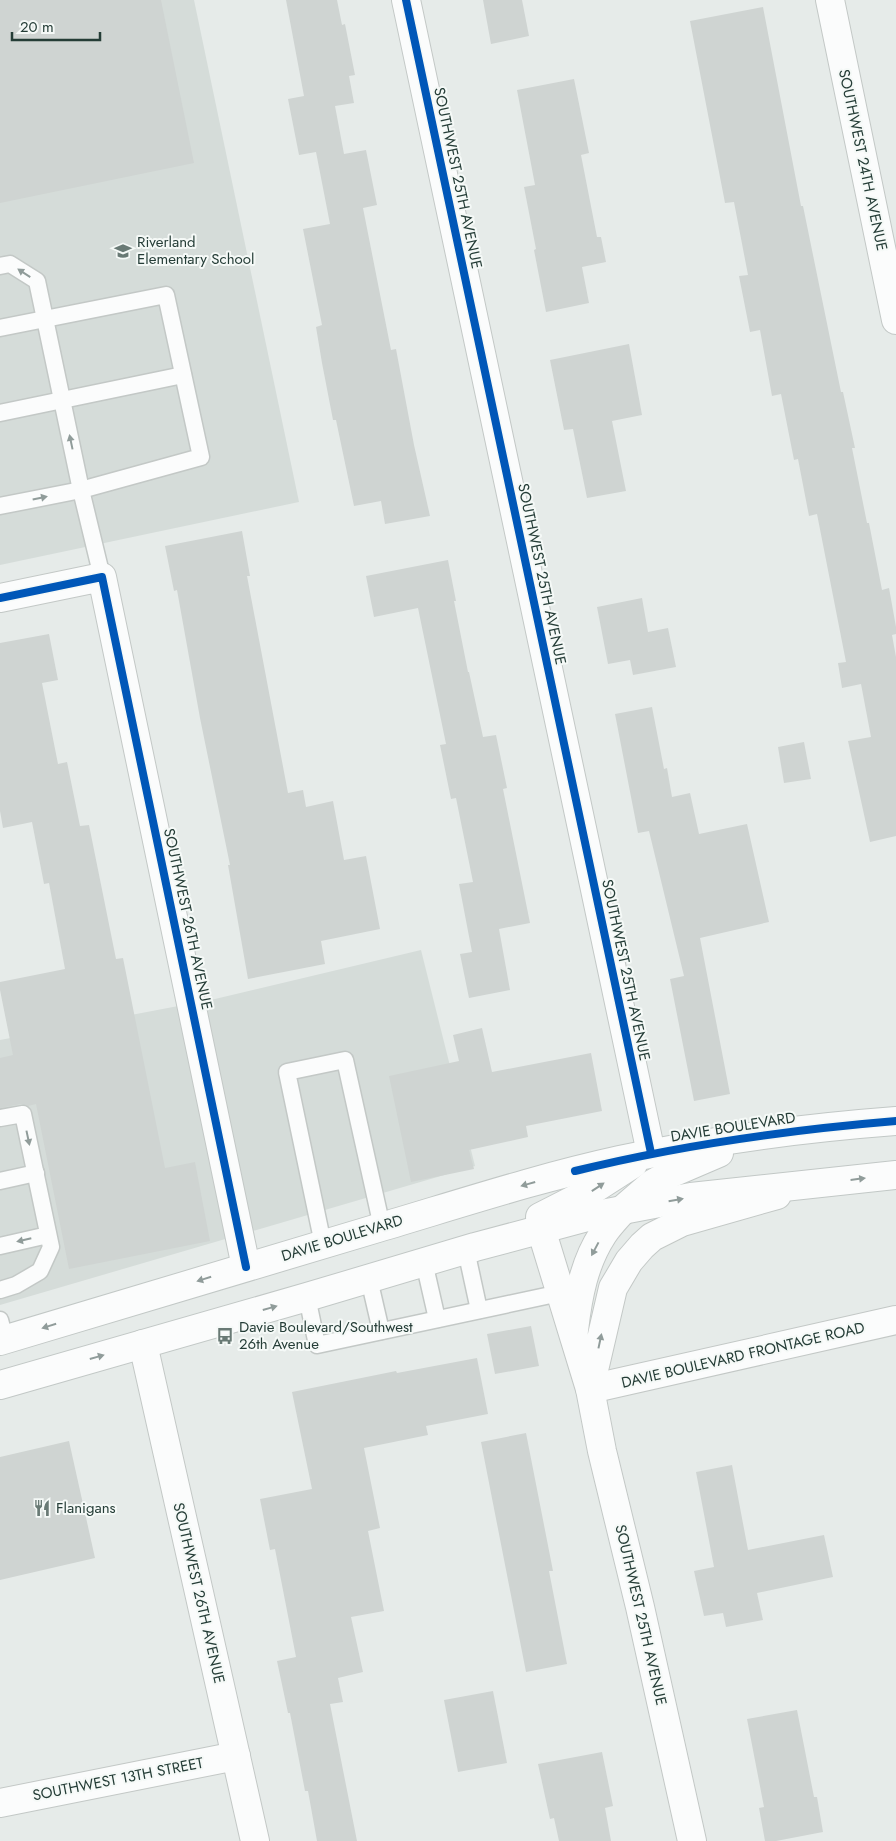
<svg xmlns="http://www.w3.org/2000/svg" width="896" height="1841" font-family="Jost,sans-serif">
<rect width="100%" height="100%" fill="#e6ebe9"/>
<!-- built -->
<g fill="#d5dcd9">
<path d="M0,0H194L299,502L0,565Z"/>
<path d="M421,950L475,1166L0,1305V1040L215,999Z"/>
</g>
<!-- building -->
<g fill="#cfd4d2">
<path d="M0,0H161L194,163L0,203Z"/>
<path d="M286,0H337L342,25L345,24L355,75L349,76L354,103L335,106L344,154L366,150L377,205L363,208L391,350L396,349L414,445L430,516L385,524L381,501L354,506L336,420H333L322,363L316,327L322,325L303,229L330,224L316,152L299,155L288,99L304,96Z"/>
<path d="M483,0H522L529,36L491,44Z"/>
<path d="M763,7L801,206H803L841,392H843L855,448H852L867,523H869L882,590L889,588L896,627V634L892,635L896,657V836L870,842L848,741L871,737L861,684L842,688L838,663L846,662L817,514L809,516L798,459L794,460L781,394L772,396L760,330L750,332L739,276L748,275L734,202L725,203L690,21Z"/>
<path d="M574,79L589,153L581,155L597,237H601L606,262L582,267L589,303L546,312L534,250L536,249L524,187L535,185L517,90Z"/>
<path d="M629,344L642,415L612,421L626,491L587,498L573,429L564,430L550,360Z"/>
<path d="M242,531L250,576H247L288,793L303,790L306,807L333,801L344,860L366,856L380,929L321,941L325,964L248,979L228,865H230L200,718L177,590L174,591L165,546Z"/>
<path d="M448,560L456,601H454L468,672H469L483,737L496,735L507,788L503,789L530,923L499,929L510,990L469,998L460,954L472,952L459,884L473,882L456,798L451,799L440,745L446,744L418,608L374,617L366,576Z"/>
<path d="M642,598L648,632L668,628L676,667L633,675L630,660L608,664L597,607Z"/>
<path d="M49,634L58,680L42,683L58,764L67,762L80,826L89,825L116,959L123,958L165,1168L195,1162L210,1241L69,1269L36,1104L28,1106L21,1104L0,1108V1058L13,1055L0,990V982L65,969L49,883L44,884L32,822L3,828L0,811V643Z"/>
<path d="M652,707L664,769L667,768L672,797L690,793L699,834L747,824L769,922L700,938L730,1094L694,1101L670,979L684,976L649,831L638,833L615,714Z"/>
<path d="M804,742L811,779L784,783L778,747Z"/>
<path d="M482,1028L492,1072L591,1053L602,1111L526,1126L528,1137L469,1150L474,1169L411,1182L389,1076L459,1061L453,1035Z"/>
<path d="M531,1326L539,1366L495,1374L487,1334Z"/>
<path d="M477,1358L488,1414L426,1426L428,1435L364,1448L380,1528L368,1531L384,1611L351,1617L363,1672L338,1678L343,1702L330,1704L357,1841H317L308,1791H305L290,1713H288L277,1661L296,1657L275,1549L270,1550L260,1499L312,1489L292,1392L396,1371L397,1373Z"/>
<path d="M526,1433L553,1571H549L567,1664L526,1672L481,1442Z"/>
<path d="M69,1441L95,1558L0,1580V1457Z"/>
<path d="M732,1465L748,1550L824,1535L833,1577L757,1593L763,1620L726,1627L723,1613L704,1616L694,1571L714,1567L696,1472Z"/>
<path d="M493,1691L507,1763L458,1772L444,1700Z"/>
<path d="M797,1710L814,1797H817L823,1832L776,1841H765L759,1808L764,1807L747,1719Z"/>
<path d="M602,1752L613,1806L605,1808L611,1841H559L554,1818L550,1819L538,1764Z"/>
</g>
<g fill="none" stroke-linecap="round" stroke-linejoin="round">
<!-- lane casing -->
<g stroke="#c3c8c6" stroke-width="19">
<g id="lane">
<path d="M0,266L10,264L37,281L81,490L102,577"/>
<path d="M0,328L166,295L201,457L81,490L0,506"/>
<path d="M0,413L183,375"/>
<path d="M0,1118L23,1114L51,1247L40,1271L16,1285L0,1290"/>
<path d="M0,1181L36,1173"/>
<path d="M323,1244L287,1072L345,1060L382,1227"/>
<path d="M0,1246L48,1235"/>
<path d="M466,1250L479,1310"/>
<path d="M424,1262L437,1319"/>
<path d="M369,1279L381,1331"/>
<path d="M307,1297L317,1345L560,1293"/>
<path d="M0,1320L5,1339"/>
</g>
</g>
<!-- street casing -->
<g stroke="#c3c8c6" stroke-width="30">
<g id="street">
<path d="M406,0L651,1153"/>
<path d="M830,0L896,320"/>
<path d="M0,598L102,577L246,1267"/>
<path d="M541,1229L590,1389L602,1451L640,1607L692,1841"/>
<path d="M574,1330C578,1296 584,1263 603,1234C609,1225 616,1218 623,1210"/>
<path d="M143,1344L255,1841"/>
<path d="M590,1387L613,1288L629,1261L642,1246L652,1237L682,1222L777,1195"/>
<path d="M590,1389L896,1320"/>
<path d="M0,1803L236,1756"/>
</g>
</g>
<!-- secondary casing -->
<g stroke="#c2c8c6" stroke-width="30">
<g id="secondary">
<path d="M623,1209L652,1184L670,1174L719,1153"/>
<path d="M540,1217L591,1191L633,1164"/>
<path d="M0,1341C126,1303 252,1265 378,1228C459,1204 538,1178 620,1160C711,1140 804,1128 896,1121"/>
<path d="M0,1385L307,1297L475,1247L591,1216L691,1197L896,1175"/>
</g>
</g>
<!-- lane -->
<use href="#lane" stroke="#fbfcfc" stroke-width="16"/>
<!-- street -->
<use href="#street" stroke="#fbfcfc" stroke-width="28"/>
<!-- secondary -->
<use href="#secondary" stroke="#fbfcfc" stroke-width="28"/>
<!-- cycleway casing -->
<g stroke="#f5f9f7" stroke-width="11">
<g id="cycleway">
<path d="M406,0L651,1153"/>
<path d="M0,598L102,577L246,1267"/>
<path d="M575,1171C680,1145 788,1130 896,1121"/>
</g>
</g>
<!-- cycleway -->
<use href="#cycleway" stroke="#0057b8" stroke-width="8"/>
</g>
<!-- one-way arrows -->
<defs><path id="oneway-solid" d="M-6-.8H1V-3.2L6.5 0L1 3.2V.8H-6Z" transform="scale(1.25)"/></defs>
<g fill="#909c9a">
<use href="#oneway-solid" transform="translate(24 273) rotate(-147)"/>
<use href="#oneway-solid" transform="translate(71 442) rotate(-102)"/>
<use href="#oneway-solid" transform="translate(40 498) rotate(-12)"/>
<use href="#oneway-solid" transform="translate(28 1138) rotate(78)"/>
<use href="#oneway-solid" transform="translate(858 1179) rotate(-7)"/>
<use href="#oneway-solid" transform="translate(528 1184) rotate(164)"/>
<use href="#oneway-solid" transform="translate(598 1187) rotate(-34)"/>
<use href="#oneway-solid" transform="translate(676 1200) rotate(-10)"/>
<use href="#oneway-solid" transform="translate(24 1240) rotate(167)"/>
<use href="#oneway-solid" transform="translate(595 1249) rotate(118)"/>
<use href="#oneway-solid" transform="translate(204 1279) rotate(163)"/>
<use href="#oneway-solid" transform="translate(270 1308) rotate(-16)"/>
<use href="#oneway-solid" transform="translate(49 1326) rotate(163)"/>
<use href="#oneway-solid" transform="translate(600 1341) rotate(-78)"/>
<use href="#oneway-solid" transform="translate(97 1357) rotate(-16)"/>
</g>
<!-- icons -->
<defs>
<g id="school-bare" transform="scale(1.35)"><path d="M0-5L7-2L0 1L-7-2ZM-4 1L0 2.5L4 1V4Q0 6-4 4Z" fill="#697a75" stroke="#f5f9f7" stroke-width="2.5" paint-order="stroke"/></g>
<g id="bus-bare" transform="scale(1.35)"><path d="M-5-6H5V4H4V6H2V4H-2V6H-4V4H-5ZM-3.5-4V0h7V-4ZM-3.5 1.2v1.5H-2V1.2ZM2 1.2v1.5H3.5V1.2Z" fill="#697a75" stroke="#f5f9f7" stroke-width="2.5" paint-order="stroke"/></g>
<g id="restaurant-bare" transform="scale(1.35)"><path d="M-5-6h1v4h1v-4h1v4h1v-4h1v5L-1.5 .5V6h-2V.5L-5-1ZM5-6V6H3V1.5H1.5Q1.5-4 5-6Z" fill="#697a75" stroke="#f5f9f7" stroke-width="2.5" paint-order="stroke"/></g>
</defs>
<g fill-rule="evenodd">
<use href="#school-bare" x="123" y="251"/>
<use href="#bus-bare" x="225" y="1336"/>
<use href="#restaurant-bare" x="42" y="1508"/>
</g>
<g text-anchor="middle" stroke-width="4" stroke-linejoin="round" paint-order="stroke">
<!-- street labels -->
<g font-size="15" fill="#253d37" stroke="#f5f9f7">
<text transform="translate(863 160) rotate(78)" y="5">SOUTHWEST 24TH AVENUE</text>
<text transform="translate(458 178) rotate(78)" y="5">SOUTHWEST 25TH AVENUE</text>
<text transform="translate(542 574) rotate(78)" y="5">SOUTHWEST 25TH AVENUE</text>
<text transform="translate(188 919) rotate(78)" y="5">SOUTHWEST 26TH AVENUE</text>
<text transform="translate(626 970) rotate(78)" y="5">SOUTHWEST 25TH AVENUE</text>
<text transform="translate(733 1127) rotate(-9)" y="5">DAVIE BOULEVARD</text>
<text transform="translate(342 1238) rotate(-17)" y="5">DAVIE BOULEVARD</text>
<text transform="translate(743 1355) rotate(-13)" y="5">DAVIE BOULEVARD FRONTAGE ROAD</text>
<text transform="translate(199 1593) rotate(77)" y="5">SOUTHWEST 26TH AVENUE</text>
<text transform="translate(641 1615) rotate(77)" y="5">SOUTHWEST 25TH AVENUE</text>
<text transform="translate(118 1779) rotate(-11)" y="5">SOUTHWEST 13TH STREET</text>
</g>
<!-- poi labels -->
<g font-size="15" fill="#253d37" stroke="#f5f9f7" text-anchor="start">
<text x="137" y="247">Riverland<tspan x="137" dy="17">Elementary School</tspan></text>
<text x="239" y="1332">Davie Boulevard/Southwest<tspan x="239" dy="17">26th Avenue</tspan></text>
<text x="56" y="1513">Flanigans</text>
</g>
</g>
<!-- scale -->
<path d="M12 32v8h88v-8" fill="none" stroke="#253d37" stroke-width="2.5"/>
<text x="20" y="32" font-size="15" fill="#253d37" stroke="#f5f9f7" stroke-width="4" paint-order="stroke">20 m</text>
</svg>
